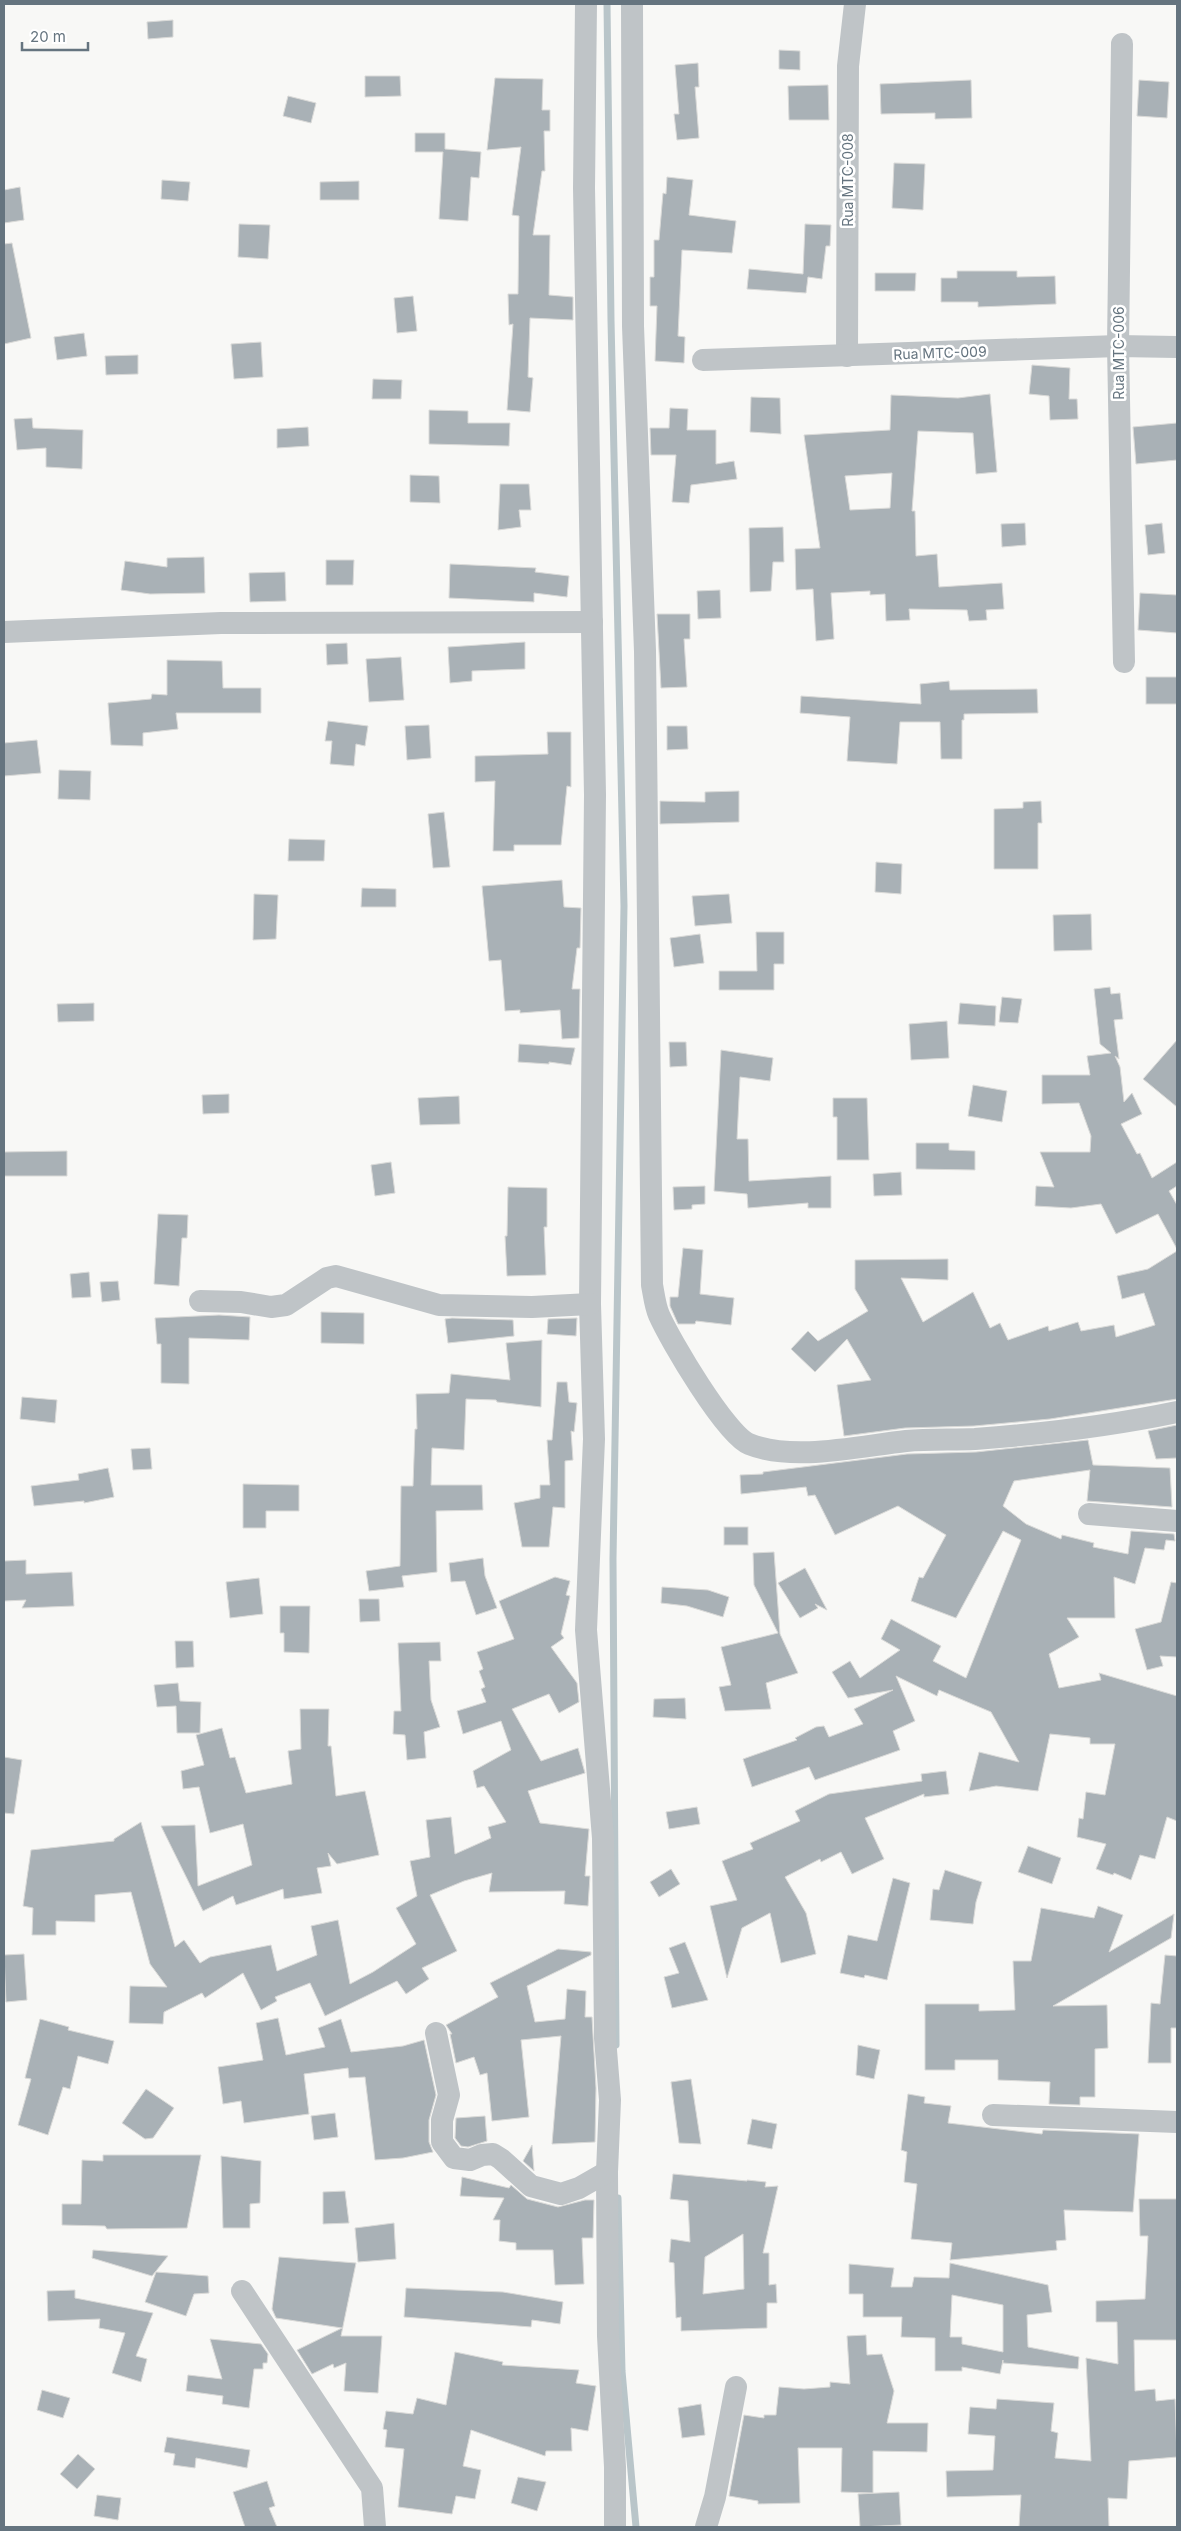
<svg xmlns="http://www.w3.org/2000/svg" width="1181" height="2531" font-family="Inter,sans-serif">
<rect width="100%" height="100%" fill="#f8f8f6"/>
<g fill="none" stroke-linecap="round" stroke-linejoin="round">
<!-- stream -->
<g stroke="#b9c5c9" stroke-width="7">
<path d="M607,4L611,320L624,906L613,1559L616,2045"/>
<path d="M618,2198L622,2371L636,2527"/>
</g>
</g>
<!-- building -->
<g fill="#a9b1b6" stroke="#dadad8" fill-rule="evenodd">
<path d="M173,20V37L148,39L147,22Z"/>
<path d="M779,50L800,51V70L779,69Z"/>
<path d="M698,63L699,87H695L699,138L677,140L674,114H679L675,65Z"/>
<path d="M365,76H400L401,96L365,97Z"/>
<path d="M495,78L543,79L542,110H550V131H544L545,171H542L533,235H550L549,295L573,297V320L530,318L528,377L533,378L530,412L507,410L513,324L509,325L508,294H518L519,216L512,215L521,147L487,150Z"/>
<path d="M971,80L972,118L935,119V113L881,114L880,84Z"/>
<path d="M1139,80L1169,82L1167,118L1137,116Z"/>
<path d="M828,85L829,120H789L788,86Z"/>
<path d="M288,96L316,103L311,123L283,116Z"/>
<path d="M415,133H445V149L481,152L479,178L471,177L468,221L439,219L443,152H415Z"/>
<path d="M894,163L925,164L923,210L892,208Z"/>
<path d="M667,177L693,180L689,215L736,221L732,253L682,250L678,336L685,337L684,363L655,361L657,306H650V277H654V240H659L663,193L666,194Z"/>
<path d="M162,180L190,182L188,201L161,199Z"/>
<path d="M359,181V200H320V182Z"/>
<path d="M20,187L24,220L4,223V190Z"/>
<path d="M239,224L270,225L268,259L238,257Z"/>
<path d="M805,224L831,225L830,246H826L822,279L808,277L806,293L747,289L749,269L803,274Z"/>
<path d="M12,243L31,338L4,344V244Z"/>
<path d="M957,271H1017V277L1055,276L1056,304L978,307V302H941V278H957Z"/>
<path d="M875,273H916L915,291H875Z"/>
<path d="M413,296L417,331L397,333L394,298Z"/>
<path d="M84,333L87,356L57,360L54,337Z"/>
<path d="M261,342L263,377L234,379L231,344Z"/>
<path d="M138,355V374L106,375L105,356Z"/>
<path d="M1032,365L1070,368L1069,399H1077L1078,419L1050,420L1049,396L1029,394Z"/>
<path d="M373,379L402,380L401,399H372Z"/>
<path d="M990,394L997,472L976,474L973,433L918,431L912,511H915L916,556L937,554L939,587L1002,583L1004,609L986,610L987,620L969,621L967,610L909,609L910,620L886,621L885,594L870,595V591L831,593L834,639L816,641L813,589L796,590L795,549L820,548L804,435L890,430L891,395L958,398ZM892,473L890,508L850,510L845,476Z"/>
<path d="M751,397L780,398L781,434L750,432Z"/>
<path d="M670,408L688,409L687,430H716V464L734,461L737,479L691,485L689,503L672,502L676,455H651L650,428H669Z"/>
<path d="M429,410L468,411V423H510L509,446L429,444Z"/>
<path d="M32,418L33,428L83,430L82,469L46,467V448L17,450L14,419Z"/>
<path d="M1177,423V460L1136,464L1133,427Z"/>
<path d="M308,427L309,446L277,448V429Z"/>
<path d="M410,475L439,476L440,503L410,502Z"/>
<path d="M500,484H529L531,510H519L521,527L498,530Z"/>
<path d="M1025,523L1026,545L1002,547L1001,524Z"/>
<path d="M1162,523L1165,553L1148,555L1145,525Z"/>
<path d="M783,527L784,562H773L771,591L750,592L749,528Z"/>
<path d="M204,557L205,593L150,594L121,590L125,561L167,567V558Z"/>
<path d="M326,560H354L353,585H326Z"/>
<path d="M450,564L536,568L535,572L569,576L567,597L534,593V602L449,598Z"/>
<path d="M285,572L286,601L250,602L249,573Z"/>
<path d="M720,590L721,618L698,619L697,591Z"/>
<path d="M1140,593L1177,595V633L1138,630Z"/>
<path d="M657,614H690V639H684L687,687L661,688Z"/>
<path d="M525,642V669L472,671V681L450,683L448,647Z"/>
<path d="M347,643L348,664L327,665L326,644Z"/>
<path d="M401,657L404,700L369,702L366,659Z"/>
<path d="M167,660L222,661L223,688H261V713H176L178,729L143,733V746L111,745L108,703L151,699L152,694L167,695Z"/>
<rect x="1146" y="677" width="31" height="27"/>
<path d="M949,681L950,690L1037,689L1038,713L964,714V720H962V759H941L940,722H900L897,764L847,761L850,717L800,713L801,696L921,704L920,684Z"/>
<path d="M328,721L368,726L365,746L356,744L354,766L330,764L332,741H325Z"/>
<path d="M429,725L431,758L407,760L405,726Z"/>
<path d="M667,726H687L688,749L667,750Z"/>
<path d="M547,732H571V787L567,786L561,845H514V851H493L495,781L475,782V756L548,754Z"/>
<path d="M37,740L41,773L4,776V743Z"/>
<path d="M59,770L91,771L90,800L58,799Z"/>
<path d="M739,791V822L660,824V801L705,802V792Z"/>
<path d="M1041,801L1042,823H1038V869H994V809L1023,808V802Z"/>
<path d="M444,812L450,867L433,868L428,814Z"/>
<path d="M289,839L325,840L324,861H288Z"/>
<path d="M876,862L902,864L901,894L875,892Z"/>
<path d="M562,880L564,907L581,908L580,948H577L572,989H580L579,1038L562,1039L560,1010L520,1013V1010L505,1011L501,960L489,961L482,886Z"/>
<path d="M362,888L396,889V907H361Z"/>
<path d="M254,894L278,895L276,939L253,940Z"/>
<path d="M729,894L732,923L695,926L692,896Z"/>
<path d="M1091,914L1092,950L1054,951L1053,915Z"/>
<path d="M756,932H784V964H774V990H719V971H757Z"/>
<path d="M700,934L704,963L674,967L670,938Z"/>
<path d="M1110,987L1111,994L1120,993L1123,1019L1114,1020L1119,1059L1115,1056L1120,1067L1124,1102L1132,1093L1142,1114L1121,1124L1137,1154L1140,1153L1152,1178L1177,1162V1186L1169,1191L1177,1205V1249L1158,1214L1116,1234L1101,1204L1071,1208L1035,1206L1036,1186L1054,1187L1040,1152H1090L1091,1136L1079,1103L1042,1104V1075H1090L1087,1056L1111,1053L1100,1044L1094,989Z"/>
<path d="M1002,997L1022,999L1018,1023L999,1022Z"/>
<path d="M94,1003V1021L58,1022L57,1004Z"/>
<path d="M960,1003L996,1006L995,1026L958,1024Z"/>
<path d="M947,1021L949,1058L911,1060L909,1024Z"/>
<path d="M1177,1040V1107L1143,1079Z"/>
<path d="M669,1042H686L687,1066L670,1067Z"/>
<path d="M519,1044L575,1048L571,1065L549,1062V1064L518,1062Z"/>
<path d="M721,1050L773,1058L770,1081L740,1077L737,1139H748L749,1181L831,1176V1208H808V1203L748,1208L747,1194L714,1191Z"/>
<path d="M973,1085L1007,1091L1002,1122L968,1116Z"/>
<path d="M229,1094V1113L203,1114L202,1095Z"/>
<path d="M459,1096L460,1124L420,1125L418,1098Z"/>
<path d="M833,1098H867L869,1160H837V1117H833Z"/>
<path d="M916,1143H949V1150L975,1151V1170L916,1169Z"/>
<path d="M67,1151V1176H4V1152Z"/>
<path d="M391,1162L395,1193L375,1196L371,1165Z"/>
<path d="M901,1172L902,1195L874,1196L873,1174Z"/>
<path d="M705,1186V1204L692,1205V1209L674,1210L673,1187Z"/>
<path d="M508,1187L547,1188V1227H544L546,1275L507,1276L505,1236H507Z"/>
<path d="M158,1214L188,1215L187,1238H182L179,1286L154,1284Z"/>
<path d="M683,1248L703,1250L700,1294L734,1298L731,1325L696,1321L695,1324H678L670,1306V1297H678Z"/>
<path d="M1177,1251V1399L1050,1419L974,1426L905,1428L844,1436L837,1385L871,1380L847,1339L815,1372L791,1349L808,1331L818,1341L868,1311L855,1289V1260L948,1259V1280L901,1278L923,1322L973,1292L990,1328L1000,1323L1008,1340L1048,1326L1049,1331L1078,1322L1081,1331L1114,1325L1116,1337L1155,1325L1144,1293L1122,1299L1117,1276L1148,1269Z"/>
<path d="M89,1272L91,1297L72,1298L70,1274Z"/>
<path d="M118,1281L120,1300L102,1302L100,1282Z"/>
<path d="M321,1312L364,1313V1344L321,1343Z"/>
<path d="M219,1315L250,1317L249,1340L189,1338V1384L161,1383V1344H157L155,1318Z"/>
<path d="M452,1318L513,1320L514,1336L448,1343L445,1319Z"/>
<path d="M577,1318L576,1336L547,1334L548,1319Z"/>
<path d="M542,1340L541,1407L497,1402L496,1400L466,1399L464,1450L432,1448L431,1485H482L483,1510L436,1511L437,1572L402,1576L404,1587L369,1591L366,1571L400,1566L401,1486H413L415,1429H417L416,1394L449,1393L451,1374L510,1380L506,1343Z"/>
<path d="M557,1382H567L569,1402L577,1403L574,1432L571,1431L573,1460L565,1461V1508L553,1507L549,1547H522L514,1503L540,1498V1485H550L547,1440H552Z"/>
<path d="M22,1397L57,1400L55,1423L20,1419Z"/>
<path d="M1177,1425V1458L1156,1459L1148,1431Z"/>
<path d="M1088,1440L1093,1465L1170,1468L1172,1507L1087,1501L1090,1470L1014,1481L1003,1506L1026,1524L1061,1539L1062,1535L1094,1543L1093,1547L1128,1554L1131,1531L1174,1534L1175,1541L1166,1540L1164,1550L1145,1548L1135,1584L1114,1577L1115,1618H1067L1079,1637L1049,1654L1059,1688L1101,1680L1099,1673L1177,1696V1821L1167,1817L1155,1859L1140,1855L1131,1880L1114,1873L1113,1875L1096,1869L1106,1844L1077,1837L1079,1818L1083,1819L1086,1792L1105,1795L1115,1744H1090V1738L1050,1734L1038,1791L996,1786L969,1791L979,1752L1019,1762L991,1712L939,1690L937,1696L896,1676L915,1721L893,1731L900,1750L815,1780L809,1767L752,1787L743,1759L797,1740L795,1738L816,1727L824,1726L829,1737L863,1724L854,1709L893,1690L848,1698L832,1672L850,1661L860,1678L900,1650L881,1639L891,1619L941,1646L933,1661L966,1678L1021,1540L1003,1531L956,1618L911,1601L919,1577L923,1578L946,1535L898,1506L835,1535L815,1495L808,1496L806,1487L741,1494L740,1475L763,1474V1472L907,1454L976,1452Z"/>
<path d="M150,1448L152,1469L133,1470L131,1449Z"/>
<path d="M108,1468L114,1497L84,1503V1501L34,1506L31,1486L79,1480L78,1474Z"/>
<path d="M243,1484L299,1485V1511H266V1528H243Z"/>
<rect x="724" y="1527" width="24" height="18"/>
<path d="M774,1552L780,1634L798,1673L766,1683L771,1709L725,1711L719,1687L731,1685L721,1647L778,1633L754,1585L753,1553Z"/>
<path d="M483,1558L485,1576L497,1608L476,1615L465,1581L451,1582L449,1563Z"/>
<path d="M26,1560V1574L72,1572L74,1606L22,1608L26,1600L4,1601V1561Z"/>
<path d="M805,1568L827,1610L815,1604L818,1608L800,1618L778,1583Z"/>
<path d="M555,1577L570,1581L566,1595L570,1596L561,1634L564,1638L551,1647L577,1683L579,1702L559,1713L549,1694L512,1709L541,1761L578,1748L585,1773L528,1791L540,1823L589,1829L585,1876H590L588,1906L564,1904L565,1891L489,1892L492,1873L464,1881L430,1895L457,1951L422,1968L429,1979L406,1994L397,1981L325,2016L310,1983L275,1997L277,2001L261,2010L243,1973L205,1998L202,1993L164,2012L163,2024L129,2023L130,1986L167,1987L150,1964L131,1892L95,1895V1922L56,1921V1935H32L33,1908L23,1906L31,1850L114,1841V1839L141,1822L175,1947L184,1940L200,1963L210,1957L271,1945L277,1971L317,1955L311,1926L338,1920L350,1984L373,1972L416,1944L396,1908L417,1896L410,1861L430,1857L426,1820L451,1817L455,1854L491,1838L488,1827L506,1822L484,1786L477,1788L473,1771L511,1750L501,1721L463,1734L457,1711L486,1702L481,1689L485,1687L479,1671L483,1669L477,1652L514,1639L499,1601Z"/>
<path d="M259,1578L263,1614L230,1618L226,1582Z"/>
<path d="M1171,1582L1177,1583V1657L1160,1656L1163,1666L1147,1670L1135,1629L1161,1622Z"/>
<path d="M662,1587L708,1590L729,1597L723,1617L687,1606L661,1603Z"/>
<path d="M359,1599H379L380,1621L360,1622Z"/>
<path d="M280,1606H310L309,1653L284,1652V1633H280Z"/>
<path d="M175,1641H193L194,1667L176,1668Z"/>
<path d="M440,1642L441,1661H429L431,1700L440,1727L424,1732L426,1758L407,1760L405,1735L393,1734L394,1711H401L398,1643Z"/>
<path d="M178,1683L180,1701L201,1702L200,1733H177L176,1706L157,1707L154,1685Z"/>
<path d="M685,1698L686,1719L653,1717L654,1699Z"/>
<path d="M300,1709H329L328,1746H331L336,1796L365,1791L379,1855L337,1864L328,1853L331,1866L317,1868L322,1893L284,1899L283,1889L236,1905L233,1896L203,1911L161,1826L195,1825L198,1886L252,1865L243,1824L210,1833L199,1787L183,1789L181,1771L204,1765L196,1735L222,1728L230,1758L235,1757L246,1793L292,1784L288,1751L301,1749Z"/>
<path d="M4,1757L22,1760L14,1814L4,1813Z"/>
<path d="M946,1771L949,1794L924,1797V1794L865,1818L884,1859L852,1874L841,1852L821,1862L820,1859L785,1877L806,1913L816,1954L781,1963L770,1913L742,1928L727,1978L710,1906L737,1900L722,1861L753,1849L750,1843L800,1821L795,1811L829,1794L922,1781L921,1774Z"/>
<path d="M697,1807L700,1824L669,1829L666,1812Z"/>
<path d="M1028,1846L1061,1858L1052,1884L1018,1872Z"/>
<path d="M671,1869L680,1884L659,1897L650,1882Z"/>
<path d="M945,1870L982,1882L976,1902L973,1924L930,1920L933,1889L939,1890Z"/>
<path d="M893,1878L910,1883L887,1980L865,1975L864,1978L840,1973L848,1935L877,1941Z"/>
<path d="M1098,1906L1123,1915L1109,1952L1174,1914L1171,1938L1053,2006L1107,2005L1108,2048L1095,2049V2097H1080V2105L1049,2104L1050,2082L998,2080V2060H955V2070H925V2004H979V2011L1015,2010L1013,1961H1031L1041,1908L1094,1918Z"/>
<path d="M685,1942L708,2000L672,2008L664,1977L679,1973L669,1948Z"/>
<path d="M558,1949L591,1952V1955L527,1986L535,2022L565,2019L567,1989L586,1991L585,2017H592L596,2088L595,2142L552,2144L561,2036L521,2040L529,2117L492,2121L487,2073L480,2075L474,2057L456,2063L450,2034H452L446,2025L498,1997L490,1983Z"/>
<path d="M24,1954L27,2000L6,2002L4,1955Z"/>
<path d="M1165,1955L1177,1956V2028H1171V2063H1148L1151,2003L1160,2004Z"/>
<path d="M278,2018L286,2055L325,2047L318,2028L341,2019L351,2052L403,2046L424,2040L436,2095L429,2120V2142L433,2152L403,2158L375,2160L365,2077L349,2078L348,2068L304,2074L309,2114L244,2123L241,2101L223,2104L218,2067L263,2060L256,2023Z"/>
<path d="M40,2019L69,2027L68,2030L114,2041L108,2064L78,2056L70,2089L63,2087L48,2135L18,2125L31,2079L25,2078Z"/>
<path d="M858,2045L880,2050L874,2079L856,2075Z"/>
<path d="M691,2079L701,2144L679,2143L671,2082Z"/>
<path d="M146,2089L174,2108L153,2138L145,2139L122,2123Z"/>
<path d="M908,2094L925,2097L924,2103L951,2106L948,2123L1042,2134L1043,2130L1139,2134L1133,2212L1064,2210L1066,2240L1056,2241L1057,2250L950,2260L952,2243L911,2239L917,2184L904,2182L907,2152L901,2150Z"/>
<path d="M335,2113L338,2137L314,2140L311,2116Z"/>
<path d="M485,2116L487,2141L468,2147L461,2146L455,2138L456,2118Z"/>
<path d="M752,2119L777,2124L772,2149L747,2144Z"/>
<path d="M532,2145L534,2171L523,2161Z"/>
<path d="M103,2155H201L187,2228L107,2229L105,2226L62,2225V2204H81L82,2160L103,2161Z"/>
<path d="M221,2156L261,2161L260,2203L250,2204V2228H223Z"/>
<path d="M673,2174L747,2181V2180L766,2182L765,2187L778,2186L763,2253H769V2285L776,2284L777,2303H767V2328L681,2331V2317L676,2318L674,2263L669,2262L671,2239L690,2242L688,2201L670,2199ZM743,2234L744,2289L703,2294L705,2257Z"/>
<path d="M462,2177L509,2188L511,2185L527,2199L558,2207L585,2200H594L593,2238H582L584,2284L555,2285L553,2250H516V2243L499,2241L500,2220H493L504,2198L460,2196Z"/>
<path d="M345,2191L349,2223L323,2224V2192Z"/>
<path d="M1139,2199H1177V2340H1134L1135,2391L1155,2389L1156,2401L1175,2399L1177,2457L1129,2461L1127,2499L1108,2498L1109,2527H1019L1021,2495L947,2497L946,2471L993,2470L995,2436L968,2434L970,2407L996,2409L997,2399L1054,2403L1051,2431L1058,2433L1055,2458L1091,2461L1086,2358L1118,2364L1117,2322H1096V2301L1145,2299L1148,2236H1140Z"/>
<path d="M394,2223L396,2259L358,2262L355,2228Z"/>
<path d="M93,2250L168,2256L152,2276L92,2258Z"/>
<path d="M279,2257L356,2263L341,2336H382L378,2393L344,2391L346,2363L334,2368L333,2364L312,2374L297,2350L342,2328L276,2318L272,2309Z"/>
<path d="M950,2263L1048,2285L1052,2312L1027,2315L1028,2347L1079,2357L1078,2369L1003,2363V2360L1000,2374L962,2367V2371H935V2338L901,2337L902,2317H863V2294H849V2264L894,2268L891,2287H912L914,2277L949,2278ZM952,2295L1003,2305V2352L962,2344V2337H950Z"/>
<path d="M156,2272L208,2276L209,2293L194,2294L186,2316L145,2302Z"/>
<path d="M406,2288L503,2292L563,2302L560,2324L532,2320L531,2327L404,2317Z"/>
<path d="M75,2290V2298L153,2313L136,2356L147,2359L141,2382L112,2373L125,2333L99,2328L100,2319L48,2321L47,2291Z"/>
<path d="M866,2335L867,2355L882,2354L894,2391L887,2423H928L927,2452L873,2451V2493L841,2492L842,2448H798L800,2503L758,2504V2501L729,2496L744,2415L764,2418V2415H776L779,2387L804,2389L830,2387V2382L850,2384L847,2336Z"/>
<path d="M210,2339L261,2344L268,2354L267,2363H263V2369H254L249,2408L222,2404L223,2396L186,2391L188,2375L222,2379Z"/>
<path d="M455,2352L503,2362L502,2365L579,2370L576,2383L596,2386L588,2431L571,2428L572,2451H546L545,2456L471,2430L463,2466L481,2470L475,2499L456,2496L452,2514L398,2507L404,2449L385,2447L387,2430L383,2429L386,2411L413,2414L417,2398L446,2405Z"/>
<path d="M42,2390L70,2398L63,2418L37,2410Z"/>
<path d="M701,2404L705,2435L682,2438L678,2408Z"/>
<path d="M167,2437L250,2450L247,2468L196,2458L195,2468L173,2465L175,2454L164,2452Z"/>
<path d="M78,2454L95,2469L77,2489L60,2474Z"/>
<path d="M518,2477L546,2482L537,2511L511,2503Z"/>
<path d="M267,2481L275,2506L269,2508L277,2527H245L233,2492Z"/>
<path d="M899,2492L901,2525L860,2527L858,2494Z"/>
<path d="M97,2495L121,2498L118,2520L94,2516Z"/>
</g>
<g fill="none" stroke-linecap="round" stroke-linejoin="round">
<!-- minor -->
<g stroke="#bfc4c7" stroke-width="22">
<path d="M586,4L584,188L595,795L590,1304L594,1439L586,1630L603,1838L605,2038L610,2100L607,2172L608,2336L615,2467V2527"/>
<path d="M632,4L633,326L645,651L652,1285C654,1295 655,1306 659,1315C670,1340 726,1435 749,1444C793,1462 860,1446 906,1441C929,1439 952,1440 975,1439C1043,1434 1110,1426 1177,1412"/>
<path d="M1122,44L1118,346L1124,662"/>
<path d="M847,356L848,66L855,4"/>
<path d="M703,360L1118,346L1177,347"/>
<path d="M4,632L221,623L592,622"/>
<path d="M200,1301L241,1302L271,1307L286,1305L327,1278L336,1276L439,1305L532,1307L590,1304"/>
<path d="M1089,1514L1177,1521"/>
<path d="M436,2033L449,2095L442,2120V2142L454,2158L470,2160L482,2155L493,2154L501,2159L531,2186L561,2194L579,2188L607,2172"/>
<path d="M993,2115L1177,2122"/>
<path d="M242,2291L372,2488L375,2527"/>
<path d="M706,2527L715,2497L736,2387"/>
</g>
</g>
<g text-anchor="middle" stroke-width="5" stroke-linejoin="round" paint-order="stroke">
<!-- street labels -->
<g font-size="14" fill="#65747f" stroke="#fff">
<text transform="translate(848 180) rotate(-90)" y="5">Rua MTC-008</text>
<text transform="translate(940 353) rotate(-2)" y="5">Rua MTC-009</text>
<text transform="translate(1119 353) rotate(-90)" y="5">Rua MTC-006</text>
</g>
</g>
<!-- border -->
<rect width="1181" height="2531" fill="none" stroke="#65747f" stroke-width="10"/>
<!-- scale -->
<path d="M22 42v8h66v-8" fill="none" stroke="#65747f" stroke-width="2.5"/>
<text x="30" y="42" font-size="15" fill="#65747f" stroke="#ffffff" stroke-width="4" paint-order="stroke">20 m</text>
</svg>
